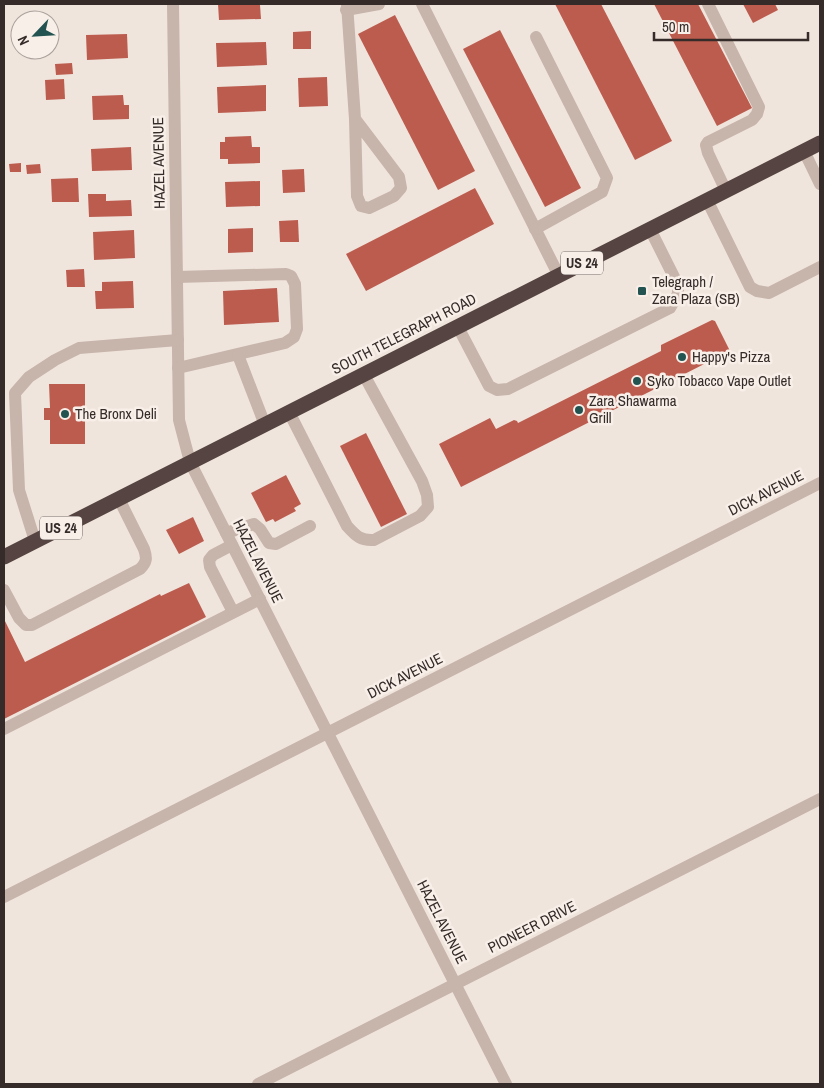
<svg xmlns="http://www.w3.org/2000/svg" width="824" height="1088" font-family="'Archivo Narrow',sans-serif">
<rect width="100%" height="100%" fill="#f0e5dd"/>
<!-- building -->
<g fill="#bc5c4f">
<path d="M218,4L260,5L261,19L219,20Z"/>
<path d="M555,4H601L672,141L635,160Z"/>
<path d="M654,4H698L752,108L717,126Z"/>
<path d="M743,4H775L778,10L753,23Z"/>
<path d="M395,15L475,171L438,190L358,34Z"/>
<path d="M500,30L581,188L545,207L463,49Z"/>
<path d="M311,31V49H293V32Z"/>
<path d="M127,34L128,58L87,60L86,35Z"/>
<path d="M266,42L267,65L217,67L216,43Z"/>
<path d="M72,63L73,74L56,75L55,64Z"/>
<path d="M327,77L328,106L299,107L298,78Z"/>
<path d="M64,79L65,99L46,100L45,80Z"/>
<path d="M266,85V111L218,113L217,87Z"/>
<path d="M123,95L124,105H129V119L93,120L92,96Z"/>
<path d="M251,136L252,147H260V163L228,164V159H220V142H225V137Z"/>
<path d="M131,147L132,170L92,171L91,149Z"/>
<path d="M21,163V172H10L9,164Z"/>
<path d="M40,164L41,173L27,174L26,165Z"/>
<path d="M304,169L305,192L283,193L282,170Z"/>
<path d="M78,178L79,202H52L51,179Z"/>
<path d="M260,181V206L226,207L225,182Z"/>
<path d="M475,188L494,224L366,291L346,254Z"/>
<path d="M88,194H106V201L131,200L132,216L89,217Z"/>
<path d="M298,220L299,242H280L279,221Z"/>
<path d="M253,228V252L228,253V229Z"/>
<path d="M134,230L135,258L94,260L93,232Z"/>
<path d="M84,269L85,287H67L66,270Z"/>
<path d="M133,281L134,308L96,309L95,291H102V282Z"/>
<path d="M277,288L279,322L224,325L223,291Z"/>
<path d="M712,320L715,321L730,351L461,487L439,444L490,418L496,429L514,420L517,421L518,423L661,351V345Z"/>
<path d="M49,384H85V444H50V420H44V408H50Z"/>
<path d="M366,433L407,514L381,527L340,446Z"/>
<path d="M286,475L301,504L294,508L296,511L275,522L273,519L266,522L251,493Z"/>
<path d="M193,517L204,541L179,554L166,530Z"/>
<path d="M189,583L206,617L4,719V619L25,662L160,594L161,596Z"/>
</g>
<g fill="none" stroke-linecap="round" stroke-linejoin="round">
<!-- minor -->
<g stroke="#c7b4aa" stroke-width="12">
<path d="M173,4L179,420L190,462L506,1084"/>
<path d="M347,4L355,119L357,196L361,206L369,208L394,196L401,188L399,177L355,119"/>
<path d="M422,4L559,276"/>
<path d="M708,4L759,107L757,114L752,120L708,142L706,145L708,153L726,191"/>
<path d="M346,10L379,4"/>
<path d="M804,151L820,184"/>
<path d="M707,200L750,287L757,291L769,293L820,267"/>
<path d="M535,229L602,192L607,178L536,37"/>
<path d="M177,277L286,274L291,276L295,284L297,329L294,337L285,343L178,368"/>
<path d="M458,327L489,386L497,390L508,389L670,308L678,294V285L650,229"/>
<path d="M238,355L265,425"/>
<path d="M289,412L347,526C356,536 361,541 374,540L420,516L428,507L427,495L422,481L364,375"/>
<path d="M226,533L254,524L260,529L269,543L276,544L310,526"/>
<path d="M35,541L19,490L15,393L29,377L55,360L79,348L178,340"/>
<path d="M232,545L213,555L209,560L210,567L233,612"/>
<path d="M4,590L19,618L26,625H32L140,569C147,562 147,558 144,549L119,499"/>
<path d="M4,729L260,599"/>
<path d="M4,897L820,483"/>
<path d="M258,1084L820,799"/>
</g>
<!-- highway -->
<path stroke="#554441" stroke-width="15" d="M4,557L820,143"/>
</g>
<!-- markers -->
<g fill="#225350" stroke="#f8efe9" stroke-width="2">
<rect x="637" y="286" width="10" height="10" rx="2.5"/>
<circle cx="682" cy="357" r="5"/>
<circle cx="637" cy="381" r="5"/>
<circle cx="579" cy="410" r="5"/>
<circle cx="65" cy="414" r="5"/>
</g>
<g text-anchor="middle" stroke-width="5" stroke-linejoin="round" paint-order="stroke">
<!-- shield labels -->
<g fill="#f8efe9" stroke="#706663" stroke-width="1">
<rect x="561" y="251.5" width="42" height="23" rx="4"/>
<rect x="40" y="516.5" width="42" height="23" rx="4"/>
</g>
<g font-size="14" font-weight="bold" fill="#352b29">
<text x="582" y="268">US 24</text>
<text x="61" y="533">US 24</text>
</g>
<!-- street labels -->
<g font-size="15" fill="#352b29" stroke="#f8efe9">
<text transform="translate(159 163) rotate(-91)" y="5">HAZEL AVENUE</text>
<text transform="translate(404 334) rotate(-27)" y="5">SOUTH TELEGRAPH ROAD</text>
<text transform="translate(766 493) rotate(-27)" y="5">DICK AVENUE</text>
<text transform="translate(258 561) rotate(63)" y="5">HAZEL AVENUE</text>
<text transform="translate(405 676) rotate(-27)" y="5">DICK AVENUE</text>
<text transform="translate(442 922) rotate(63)" y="5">HAZEL AVENUE</text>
<text transform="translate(532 927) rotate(-27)" y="5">PIONEER DRIVE</text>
</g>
<!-- poi labels -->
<g font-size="15" fill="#352b29" stroke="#f8efe9" text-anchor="start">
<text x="652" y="287">Telegraph /<tspan x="652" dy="17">Zara Plaza (SB)</tspan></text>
<text x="692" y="362">Happy's Pizza</text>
<text x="647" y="386">Syko Tobacco Vape Outlet</text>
<text x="589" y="406">Zara Shawarma<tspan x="589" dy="17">Grill</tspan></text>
<text x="75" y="419">The Bronx Deli</text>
</g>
</g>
<!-- border -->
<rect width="824" height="1088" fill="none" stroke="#352b29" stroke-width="10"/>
<!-- north arrow -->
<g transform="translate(35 35) rotate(245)"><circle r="24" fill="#f8efe9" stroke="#aaa19c"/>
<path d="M0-4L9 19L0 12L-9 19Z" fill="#225350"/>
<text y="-8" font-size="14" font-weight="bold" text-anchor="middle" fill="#352b29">N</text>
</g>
<!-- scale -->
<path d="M654 32v8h154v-8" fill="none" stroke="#352b29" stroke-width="2.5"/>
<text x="662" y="32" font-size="15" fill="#352b29" stroke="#f8efe9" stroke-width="4" paint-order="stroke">50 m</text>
</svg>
